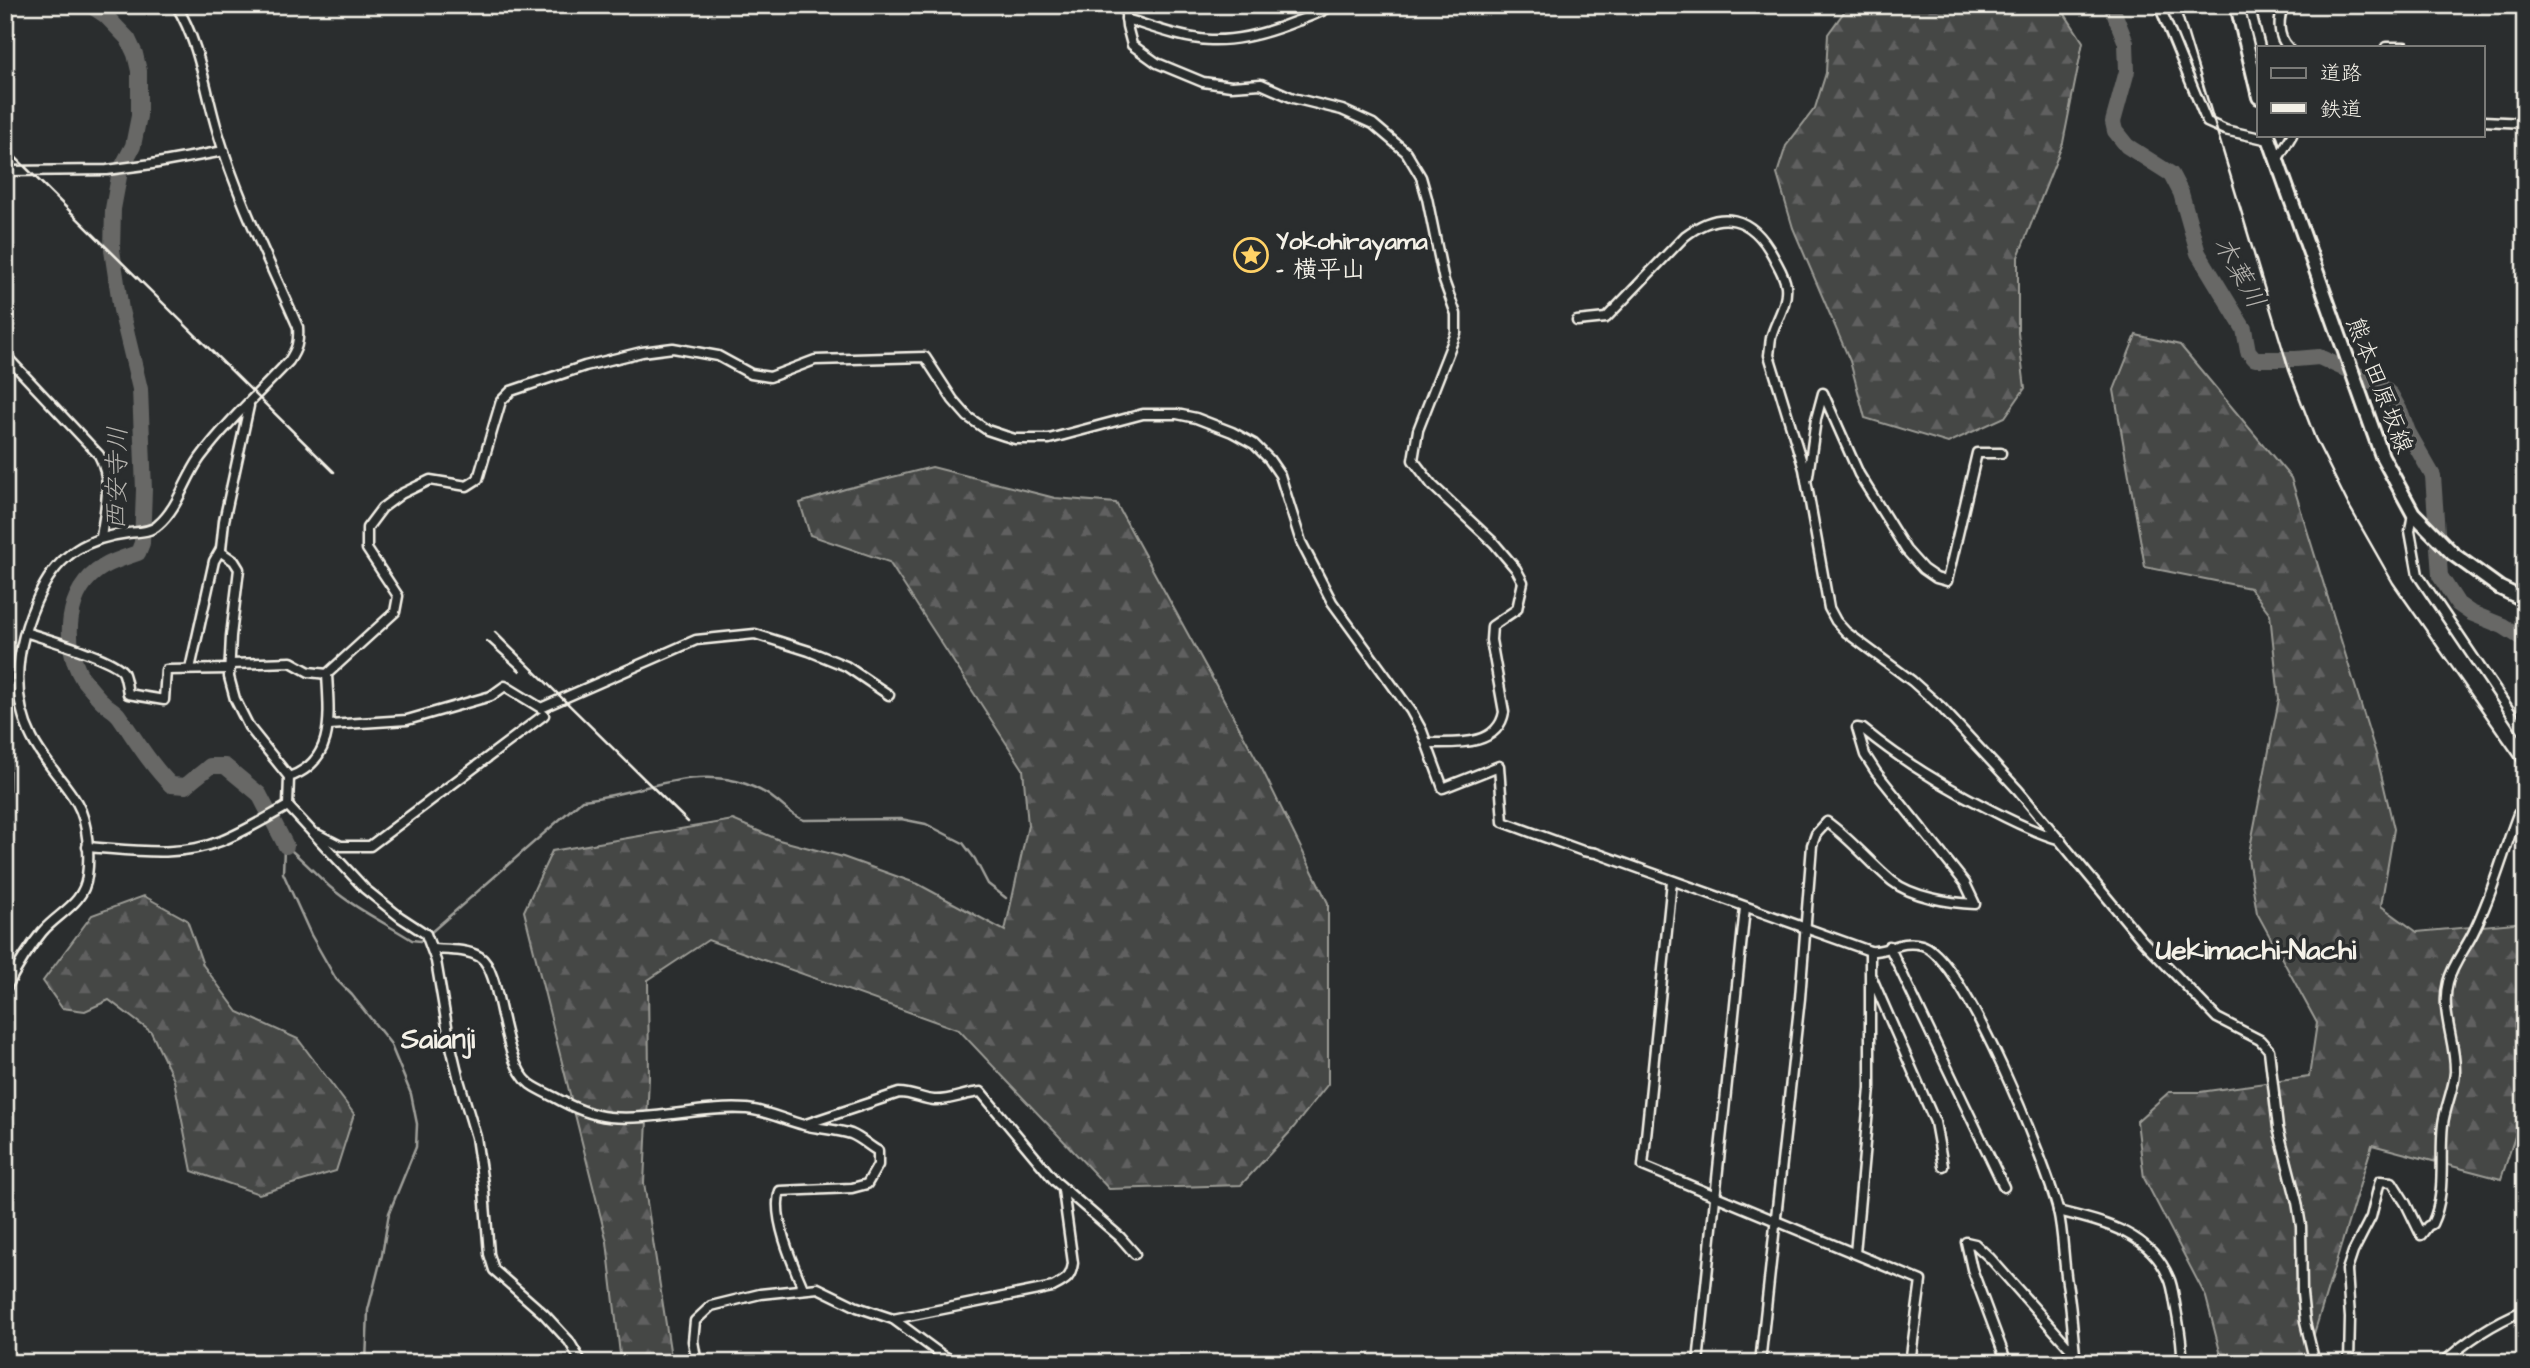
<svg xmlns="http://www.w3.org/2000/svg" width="2530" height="1368" font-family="'Architects Daughter','Klee One',sans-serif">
<defs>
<pattern id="forest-firs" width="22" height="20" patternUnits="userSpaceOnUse" patternTransform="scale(1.75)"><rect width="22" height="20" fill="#444645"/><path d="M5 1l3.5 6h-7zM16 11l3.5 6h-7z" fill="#606160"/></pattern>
</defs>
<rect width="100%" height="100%" fill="#2a2d2e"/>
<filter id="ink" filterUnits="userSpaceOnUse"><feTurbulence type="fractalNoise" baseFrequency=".0143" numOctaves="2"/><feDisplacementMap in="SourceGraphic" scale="14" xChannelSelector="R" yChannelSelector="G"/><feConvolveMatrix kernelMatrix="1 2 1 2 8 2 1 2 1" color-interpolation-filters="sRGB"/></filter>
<g filter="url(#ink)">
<!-- forest -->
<g fill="url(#forest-firs)" stroke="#9c9c96" stroke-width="2">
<path d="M1849,5H2059L2083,42L2063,143L2018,257V333L2025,388L2005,417L1948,443L1865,418L1850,361L1793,228L1777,174L1786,146L1815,108L1826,73L1828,34Z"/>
<path d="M2136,335L2180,345L2291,478L2377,757L2394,829L2381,906L2417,932L2525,922V1106L2501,1179L2372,1145L2305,1363H2223L2206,1297L2144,1178L2137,1121L2169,1092H2200L2309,1077L2317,1023L2257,913L2248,858L2279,699L2270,614L2250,588L2145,567L2114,390Z"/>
<path d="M932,467L1055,498L1116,503L1262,769L1328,903V1084L1290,1132L1241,1185L1109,1189L959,1030L708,940L648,980L649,1078L644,1183L672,1363H621L607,1242L524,911L552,851L733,820L779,840L843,857L918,884L1005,931L1028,825L1023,769L889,562L810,535L800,503L845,489Z"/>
<path d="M5,757L10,762L9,813L5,818Z"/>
<path d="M144,896L187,920L203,965L238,1012L298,1039L354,1114L336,1171L259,1194L192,1171L174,1080L151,1032L109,1000L85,1011L62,1008L43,981L92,915Z"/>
</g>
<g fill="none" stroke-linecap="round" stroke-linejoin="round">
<!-- stream -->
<g stroke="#9f9f9a" stroke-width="2.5">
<path d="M429,934L582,800C635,795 692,765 746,784C756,788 766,792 774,799C785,807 792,816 804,820L901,819L926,824L963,843L975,859L988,884L1006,898"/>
<path d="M366,1363L368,1310L382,1255L389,1213L416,1147L417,1124L411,1094L390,1043L352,995L336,979L311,935L283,873L284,848L286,846C302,859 315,873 330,887C354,908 385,923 412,940L420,941L424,938"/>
</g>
<!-- river -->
<g stroke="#676866" stroke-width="16">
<path d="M90,5L105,15L128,39L135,54L139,71V116L133,146L120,171L113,209L112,250L121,310L140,389L144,490L142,543L138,553C126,557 113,561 103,567C65,589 62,644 82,678C84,681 100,700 103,702C108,708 115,710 119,716C136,740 150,764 171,785L186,786C193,779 201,774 210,766H225L259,794L286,846"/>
<path d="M2111,5L2126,43L2127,71L2113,122L2115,131L2127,146L2171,174L2181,193L2198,253L2244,329L2248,351L2255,359H2296L2319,357L2380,385L2391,395L2401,413L2408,432L2433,476L2440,576L2458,604L2471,613L2503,626L2525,640"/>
</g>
<!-- street casing -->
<g stroke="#f4f1e8" stroke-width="13">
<g id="street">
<path d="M1125,5L1127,26L1132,45L1157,63L1203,82L1231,86L1261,84L1293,98L1342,110L1373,124L1406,152L1421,177L1427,198L1444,281L1456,314V333L1418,430L1413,460L1432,485L1494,543L1516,569L1523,582L1517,609L1492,626L1491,640L1504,712C1498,747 1455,743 1428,743"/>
<path d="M2159,5L2207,122L2225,130L2269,140"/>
<path d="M2249,5L2260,47"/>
<path d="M2284,5C2278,19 2277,36 2288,47"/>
<path d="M1126,19C1152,27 1183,39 1211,40C1240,41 1270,32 1297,21C1308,17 1322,13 1332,5"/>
<path d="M2386,47H2405"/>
<path d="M2483,121L2525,123"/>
<path d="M2276,162L2292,135"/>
<path d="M5,171L107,170L152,164L224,151"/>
<path d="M1577,321L1606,318L1685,236C1721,208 1752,216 1773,256C1778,266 1785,276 1786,286C1788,305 1775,321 1771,338C1770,343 1770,349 1769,355L1804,469L1829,608L1836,621L1846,632L1912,681L1940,706L2018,790L2142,940L2217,1018L2260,1040L2269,1050L2278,1128L2297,1202L2301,1226L2302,1293L2305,1322L2315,1363"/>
<path d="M5,355L99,455C113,481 105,510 101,537"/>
<path d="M1808,476L1816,419L1823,393L1859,474L1906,550L1923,569L1936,578L1947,581L1977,453H2001"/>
<path d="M2413,513L2410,531L2418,575L2525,734"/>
<path d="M221,549V552L234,561L239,569L231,636L229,677L235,699L249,727L289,777L288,806"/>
<path d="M25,632C43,638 114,658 123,672C126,678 127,688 128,694L164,700L166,670L230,669"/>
<path d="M230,664L291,662L309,672L327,674"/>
<path d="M190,669L214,561L221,549L224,521L249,406"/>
<path d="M329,725L407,720L491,696L505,686L541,708L696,640L755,634L809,651L846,666L889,695"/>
<path d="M289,777C336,761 329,714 327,674L395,612L398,596L367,549V528L382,508L401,494L430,480L467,486L478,479L501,401L511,391L585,366L642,352L673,348L718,356L751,374L770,377L815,360L925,357L953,400L968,417L987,430L1005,436L1015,439H1049L1143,414H1177L1196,418L1232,432L1254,444L1269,459L1280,475L1301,542L1332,602L1411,711L1422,731L1443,788L1499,766L1503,822L1583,851L1596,853L1870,951C1887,953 1900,939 1922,945C1964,957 2046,1164 2058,1210C2064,1236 2063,1263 2068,1289C2072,1313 2073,1338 2076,1363"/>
<path d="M288,806L365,889L400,917L426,934L436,961L449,1038L459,1080L476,1137L484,1191L489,1254L494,1270L544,1314L569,1341L582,1363"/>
<path d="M317,834L341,846H370L544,715"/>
<path d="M87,847C132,850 178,858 221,841C244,832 266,818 288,806"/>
<path d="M1672,881L1643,1166L1921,1281L1910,1363"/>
<path d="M1889,946L2004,1187"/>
<path d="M433,949C447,950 467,949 480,957C503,972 500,1060 530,1084C537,1089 546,1093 554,1097C570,1106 590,1115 609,1117C654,1121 701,1106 747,1109C767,1111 784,1120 804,1125C819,1129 836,1129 851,1134C861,1138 869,1146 878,1151V1165L867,1184L852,1188L780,1191C771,1215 793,1265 803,1288"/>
<path d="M1872,978L1935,1122L1943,1166"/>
<path d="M5,990C15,971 28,949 42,932C58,913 84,904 87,876C90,855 88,822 77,803C64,781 44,762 32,738C8,690 18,638 41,591C60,553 88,538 128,533C138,532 151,532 158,525C178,508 185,479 200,458C226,423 259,393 289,361C297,349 299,342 298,327C270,263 238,200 218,133C205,90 200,44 176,5"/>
<path d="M806,1124L899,1093C912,1093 922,1099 934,1100C950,1101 965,1093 981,1092L1055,1181L1120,1237L1135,1254"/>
<path d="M2058,1211C2102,1222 2150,1232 2169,1278C2173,1286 2174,1299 2176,1309C2179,1327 2183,1344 2182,1363"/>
<path d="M1855,1253L1870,1088V951"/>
<path d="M893,1319L1053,1287C1066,1280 1071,1278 1073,1263L1063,1190"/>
<path d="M697,1363L693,1341L695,1321L711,1306L760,1294L818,1288L857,1307L893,1319L942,1355L957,1363"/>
<path d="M1698,1363L1745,908"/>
<path d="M1760,1363L1800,998L1812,845L1816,834L1827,822C1851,839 1869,862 1892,881C1912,897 1950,903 1975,904L1965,883L1876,772L1865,755L1857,728L1863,729C1903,762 1945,787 1991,810C2014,822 2036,833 2061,840"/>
<path d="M2007,1363L1972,1269L1966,1242L1975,1244L1990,1258L2075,1354"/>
<path d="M2349,1363L2350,1318L2347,1270L2353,1252L2371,1217L2380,1181L2392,1182L2406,1204L2421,1235L2428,1226L2432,1224C2447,1193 2439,1158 2443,1124C2445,1107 2454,1089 2455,1072C2456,1042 2440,1012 2448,982C2453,963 2467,947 2475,929C2493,892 2503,853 2518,814"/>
<path d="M2443,1363C2468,1339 2493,1323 2525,1310"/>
</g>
</g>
<!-- primary casing -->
<g stroke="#f4f1e8" stroke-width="18">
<g id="primary">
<path d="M2237,5L2259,97"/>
<path d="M2268,135L2382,456L2413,513L2453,554L2500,588L2525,600"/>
</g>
</g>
<!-- street -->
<use href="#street" stroke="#2a2d2e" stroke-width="8"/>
<!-- primary -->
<use href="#primary" stroke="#2a2d2e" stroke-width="12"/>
<!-- rail -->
<g stroke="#f4f1e8" stroke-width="2.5">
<path d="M2179,5L2289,370L2315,438L2348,504L2393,583L2525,772"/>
<path d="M5,147L334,472"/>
<path d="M495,632L688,822"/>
<path d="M487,641L520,671"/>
</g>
</g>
</g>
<!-- icons -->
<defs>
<g id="sight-ring" transform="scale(1.75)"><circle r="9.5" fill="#2a2d2e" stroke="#ffd166" stroke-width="1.5"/><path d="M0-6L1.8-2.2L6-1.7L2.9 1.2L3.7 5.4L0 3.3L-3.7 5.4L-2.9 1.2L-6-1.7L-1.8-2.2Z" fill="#ffd166"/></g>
</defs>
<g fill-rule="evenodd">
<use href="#sight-ring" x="1251" y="255"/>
</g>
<g text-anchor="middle" stroke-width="7" stroke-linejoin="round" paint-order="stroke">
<!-- poi labels -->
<g font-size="24" font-weight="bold" fill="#f4f1e8" stroke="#2a2d2e" text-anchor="start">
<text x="1276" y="249">Yokohirayama<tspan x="1276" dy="28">- 横平山</tspan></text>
</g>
<!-- street labels -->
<g font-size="24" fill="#f4f1e8" stroke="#2a2d2e">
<text transform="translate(2380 385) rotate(69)" y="8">熊本田原坂線</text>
</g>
<!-- water labels -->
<g font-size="26" font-style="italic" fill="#b5b3ae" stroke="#2a2d2e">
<text transform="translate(2240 272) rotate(61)" y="9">木葉川</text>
<text transform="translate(116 478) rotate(-89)" y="9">西安寺川</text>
</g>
<!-- quarter labels -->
<g font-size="28" font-weight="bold" fill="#f4f1e8" stroke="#2a2d2e">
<text x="2256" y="959">Uekimachi-Nachi</text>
<text x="438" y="1048">Saianji</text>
</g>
</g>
<!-- margin -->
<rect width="2530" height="1368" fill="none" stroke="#2a2d2e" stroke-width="28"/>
<rect x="14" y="14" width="2502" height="1340" fill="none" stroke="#f4f1e8" stroke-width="2.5" filter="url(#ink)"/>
<!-- legend -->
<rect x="2257" y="46" width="228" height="91" fill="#2a2d2e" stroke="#7b7b78" stroke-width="2"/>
<rect x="2271" y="68" width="35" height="10" fill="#2a2d2e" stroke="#7b7b78" stroke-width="2"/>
<text x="2320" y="80" font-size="21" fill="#f4f1e8">道路</text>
<rect x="2271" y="103" width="35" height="10" fill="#f4f1e8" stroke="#7b7b78" stroke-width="2"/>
<text x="2320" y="116" font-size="21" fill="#f4f1e8">鉄道</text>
</svg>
